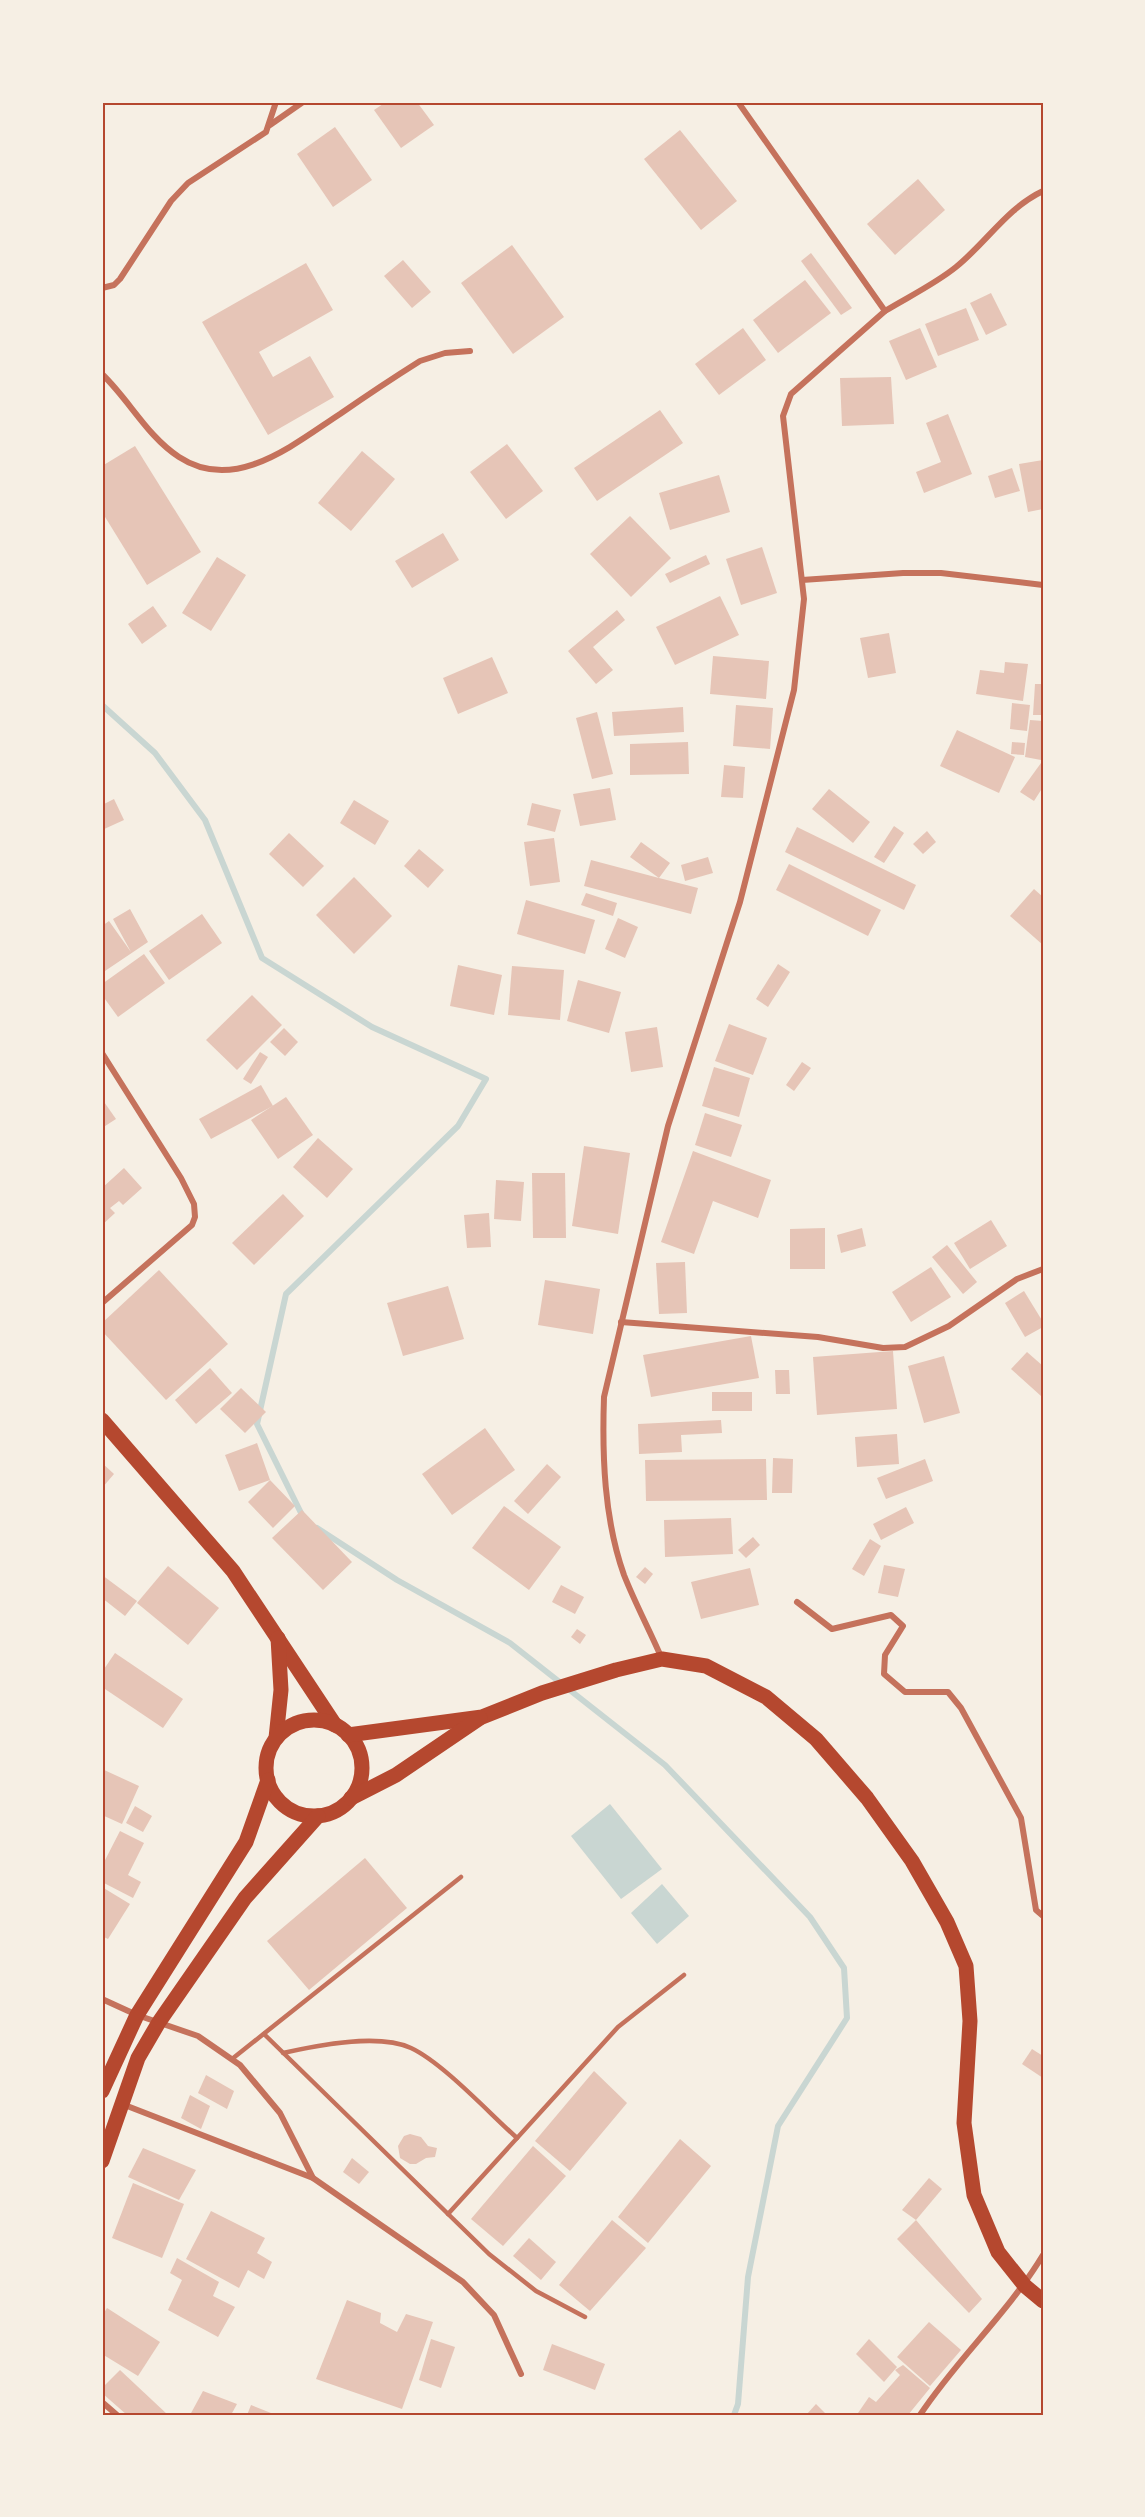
<svg xmlns="http://www.w3.org/2000/svg" width="1145" height="2517" font-family="Figtree,sans-serif">
<rect width="100%" height="100%" fill="#f6efe4"/>
<!-- water -->
<g fill="#c9d6d2">
<path d="M610,1804L662,1869L621,1899L571,1836Z"/>
<path d="M662,1884L689,1916L657,1944L631,1913Z"/>
</g>
<g fill="none" stroke-linecap="round" stroke-linejoin="round">
<!-- stream -->
<g stroke="#c9d6d2" stroke-width="6">
<path d="M102,705L155,753L205,820L262,958L372,1027L486,1079L458,1126L286,1294L257,1424L304,1519"/>
<path d="M317,1528L397,1580L510,1643L665,1765L810,1917L844,1968L847,2018L778,2126L748,2277L738,2404L734,2415"/>
</g>
</g>
<!-- building -->
<g fill="#e6c5b7">
<path d="M386,102H417L434,125L401,148L374,110Z"/>
<path d="M335,127L372,180L333,207L297,154Z"/>
<path d="M680,130L737,201L701,230L644,159Z"/>
<path d="M918,179L945,210L895,255L867,224Z"/>
<path d="M512,245L564,317L513,354L461,283Z"/>
<path d="M811,253L852,308L841,315L801,261Z"/>
<path d="M403,260L431,292L412,308L384,276Z"/>
<path d="M306,263L333,310L259,352L273,377L310,356L334,397L268,435L202,322Z"/>
<path d="M805,280L831,313L778,353L753,320Z"/>
<path d="M991,293L1007,325L986,335L970,303Z"/>
<path d="M966,308L979,340L938,356L925,324Z"/>
<path d="M743,328L766,360L719,395L695,364Z"/>
<path d="M920,328L937,367L906,380L889,341Z"/>
<path d="M891,377L894,424L842,426L840,378Z"/>
<path d="M660,410L683,443L597,501L574,468Z"/>
<path d="M948,414L972,474L924,493L916,472L941,462L926,423Z"/>
<path d="M507,444L543,491L506,519L470,472Z"/>
<path d="M135,446L201,552L147,585L102,512V466Z"/>
<path d="M362,451L395,479L351,531L318,503Z"/>
<path d="M1043,460V509L1028,512L1019,464Z"/>
<path d="M1012,468L1020,491L995,498L988,476Z"/>
<path d="M719,475L730,512L670,530L659,493Z"/>
<path d="M630,516L671,558L631,597L590,554Z"/>
<path d="M443,533L459,560L412,588L395,561Z"/>
<path d="M762,547L777,593L741,605L726,559Z"/>
<path d="M706,555L710,564L670,583L665,574Z"/>
<path d="M217,557L246,575L211,631L182,613Z"/>
<path d="M720,596L739,635L675,665L656,627Z"/>
<path d="M153,606L167,626L142,644L128,624Z"/>
<path d="M617,610L625,620L593,647L613,670L596,684L568,651Z"/>
<path d="M889,633L896,673L868,678L860,638Z"/>
<path d="M713,656L769,661L766,699L710,694Z"/>
<path d="M492,657L508,693L458,714L443,678Z"/>
<path d="M1005,662L1028,664L1023,701L976,694L980,670L1004,673Z"/>
<path d="M1035,684H1043V715H1033Z"/>
<path d="M1012,703L1030,705L1027,731L1010,729Z"/>
<path d="M736,705L773,708L770,749L733,746Z"/>
<path d="M683,707L684,732L614,736L612,712Z"/>
<path d="M597,712L613,774L592,779L576,718Z"/>
<path d="M1030,720L1043,721L1041,760L1025,757Z"/>
<path d="M957,730L1015,757L999,793L940,766Z"/>
<path d="M688,742L689,774L630,775V744Z"/>
<path d="M1012,742L1025,743L1024,755L1011,754Z"/>
<path d="M1041,763L1043,764V787L1034,801L1020,792Z"/>
<path d="M724,765L745,767L743,798L721,797Z"/>
<path d="M610,788L616,820L580,826L573,794Z"/>
<path d="M829,789L870,822L853,843L812,809Z"/>
<path d="M114,799L124,820L102,830V805Z"/>
<path d="M354,800L389,821L375,845L340,823Z"/>
<path d="M532,803L561,810L555,832L527,825Z"/>
<path d="M894,826L904,833L884,863L874,857Z"/>
<path d="M797,827L916,885L904,910L785,852Z"/>
<path d="M927,831L936,842L923,854L913,844Z"/>
<path d="M289,833L324,866L303,887L269,854Z"/>
<path d="M554,838L560,882L530,886L524,842Z"/>
<path d="M641,842L670,863L659,878L698,888L691,914L584,886L591,860L659,878L630,857Z"/>
<path d="M419,849L444,870L428,888L404,866Z"/>
<path d="M708,857L713,873L685,881L681,865Z"/>
<path d="M789,864L881,910L868,936L776,890Z"/>
<path d="M354,877L392,916L354,954L316,915Z"/>
<path d="M1034,889L1043,897V945L1010,916Z"/>
<path d="M586,893L617,903L613,916L581,905Z"/>
<path d="M526,900L595,920L585,954L517,934Z"/>
<path d="M130,909L148,942L102,973V926L109,921L131,952L113,919Z"/>
<path d="M202,914L222,943L169,980L149,951Z"/>
<path d="M618,918L638,927L625,958L605,949Z"/>
<path d="M144,954L165,983L118,1017L102,995V984Z"/>
<path d="M778,964L790,972L768,1007L756,999Z"/>
<path d="M458,965L502,975L494,1015L450,1006Z"/>
<path d="M512,966L564,970L560,1020L508,1015Z"/>
<path d="M578,980L621,992L609,1033L567,1021Z"/>
<path d="M252,995L282,1025L237,1070L206,1040Z"/>
<path d="M729,1024L767,1038L753,1075L715,1061Z"/>
<path d="M657,1027L663,1067L631,1072L625,1032Z"/>
<path d="M284,1028L298,1042L285,1056L270,1042Z"/>
<path d="M260,1052L268,1057L251,1084L243,1079Z"/>
<path d="M802,1062L811,1068L794,1091L786,1085Z"/>
<path d="M714,1067L750,1078L739,1117L702,1106Z"/>
<path d="M261,1085L273,1106L211,1139L199,1119Z"/>
<path d="M286,1097L313,1135L278,1159L251,1120Z"/>
<path d="M102,1099L116,1119L102,1128Z"/>
<path d="M705,1113L742,1125L731,1157L695,1145Z"/>
<path d="M318,1138L353,1169L327,1198L293,1167Z"/>
<path d="M584,1146L630,1153L618,1234L572,1226Z"/>
<path d="M693,1151L771,1180L758,1218L713,1201L694,1254L661,1242Z"/>
<path d="M124,1168L142,1188L123,1205L119,1201L110,1208L115,1213L102,1225V1188Z"/>
<path d="M532,1173H565L566,1238H533Z"/>
<path d="M496,1180L524,1182L521,1221L494,1219Z"/>
<path d="M283,1194L304,1216L254,1265L232,1243Z"/>
<path d="M489,1213L491,1247L467,1248L464,1215Z"/>
<path d="M991,1220L1007,1246L970,1269L954,1243Z"/>
<path d="M825,1228V1269H790V1229Z"/>
<path d="M862,1228L866,1246L841,1253L837,1235Z"/>
<path d="M947,1245L977,1282L963,1294L932,1257Z"/>
<path d="M685,1262L687,1313L659,1314L656,1263Z"/>
<path d="M931,1267L951,1297L911,1322L892,1292Z"/>
<path d="M159,1270L228,1344L166,1400L102,1331V1323Z"/>
<path d="M545,1280L600,1289L593,1334L538,1325Z"/>
<path d="M448,1286L464,1339L403,1356L387,1303Z"/>
<path d="M1024,1291L1043,1322V1327L1025,1337L1005,1303Z"/>
<path d="M751,1336L759,1378L651,1397L643,1355Z"/>
<path d="M893,1351L897,1409L817,1415L813,1357Z"/>
<path d="M1027,1352L1043,1366L1041,1396L1011,1369Z"/>
<path d="M944,1356L960,1413L924,1423L908,1366Z"/>
<path d="M210,1368L232,1393L196,1424L175,1400Z"/>
<path d="M775,1370H789L790,1394H776Z"/>
<path d="M241,1388L266,1412L245,1433L220,1409Z"/>
<rect x="712" y="1392" width="40" height="19"/>
<path d="M721,1420L722,1433L681,1435L682,1452L639,1454L638,1424Z"/>
<path d="M485,1428L515,1470L452,1515L422,1474Z"/>
<path d="M897,1434L899,1464L857,1467L855,1437Z"/>
<path d="M257,1443L270,1480L295,1506L273,1528L248,1502L270,1480L239,1491L225,1455Z"/>
<path d="M773,1458L793,1459L792,1493H772Z"/>
<path d="M766,1459L767,1500L646,1501L645,1460Z"/>
<path d="M925,1459L933,1481L886,1499L877,1478Z"/>
<path d="M102,1463L114,1474L102,1488Z"/>
<path d="M547,1464L561,1477L528,1514L514,1501Z"/>
<path d="M504,1506L561,1547L529,1590L472,1548Z"/>
<path d="M906,1507L914,1523L881,1540L873,1524Z"/>
<path d="M302,1510L352,1562L323,1590L272,1538Z"/>
<path d="M731,1518L733,1554L665,1557L664,1520Z"/>
<path d="M753,1537L760,1545L746,1558L738,1550Z"/>
<path d="M870,1539L881,1546L864,1576L852,1569Z"/>
<path d="M884,1565L905,1569L898,1597L878,1593Z"/>
<path d="M168,1566L219,1608L188,1645L137,1603Z"/>
<path d="M645,1567L653,1574L645,1584L636,1577Z"/>
<path d="M750,1568L759,1605L701,1619L691,1582Z"/>
<path d="M102,1575L137,1601L125,1616L102,1598Z"/>
<path d="M561,1585L584,1597L575,1614L552,1602Z"/>
<path d="M577,1629L586,1635L580,1644L571,1637Z"/>
<path d="M115,1653L183,1699L163,1728L102,1687V1672Z"/>
<path d="M102,1769L139,1786L122,1824L102,1815Z"/>
<path d="M135,1806L152,1816L143,1832L126,1823Z"/>
<path d="M120,1831L144,1843L128,1875L141,1882L133,1898L102,1882V1866Z"/>
<path d="M365,1858L407,1908L309,1990L267,1941Z"/>
<path d="M102,1887L130,1904L108,1939L102,1936Z"/>
<path d="M1032,2049L1043,2056V2078L1022,2064Z"/>
<path d="M594,2071L627,2103L570,2171L535,2141Z"/>
<path d="M206,2075L234,2091L227,2109L198,2093Z"/>
<path d="M190,2095L210,2106L201,2129L181,2118Z"/>
<path d="M410,2134L421,2137L428,2146L437,2148L435,2157L426,2158L416,2164H410L400,2158L398,2146L404,2136Z"/>
<path d="M680,2139L711,2166L648,2243L618,2217Z"/>
<path d="M533,2146L566,2176L503,2246L471,2219Z"/>
<path d="M143,2148L196,2170L179,2200L128,2177Z"/>
<path d="M352,2158L369,2172L359,2184L343,2172Z"/>
<path d="M929,2178L942,2189L916,2220L902,2210Z"/>
<path d="M133,2183L184,2204L162,2258L112,2238Z"/>
<path d="M211,2211L265,2238L257,2253L272,2262L264,2279L248,2270L239,2288L186,2259Z"/>
<path d="M612,2220L646,2248L590,2311L559,2285Z"/>
<path d="M916,2220L982,2299L969,2313L897,2239Z"/>
<path d="M529,2238L556,2262L541,2280L513,2256Z"/>
<path d="M177,2258L219,2282L213,2296L235,2307L218,2337L168,2310L182,2280L170,2273Z"/>
<path d="M347,2300L381,2313L380,2323L397,2332L406,2314L433,2322L402,2409L316,2379Z"/>
<path d="M107,2308L160,2342L138,2376L102,2354V2316Z"/>
<path d="M929,2322L961,2350L930,2386L897,2357Z"/>
<path d="M431,2339L455,2347L441,2388L419,2380Z"/>
<path d="M869,2339L897,2367L884,2382L856,2354Z"/>
<path d="M552,2344L605,2364L595,2390L543,2370Z"/>
<path d="M903,2365L930,2388L908,2415H860L858,2413L869,2397L876,2402L900,2375L895,2370Z"/>
<path d="M120,2370L168,2415H127L102,2393V2388Z"/>
<path d="M203,2391L237,2404L231,2415H190Z"/>
<path d="M816,2404L827,2415H806Z"/>
<path d="M251,2405L276,2415H247Z"/>
</g>
<g fill="none" stroke-linecap="round" stroke-linejoin="round">
<!-- service -->
<g stroke="#c5725c" stroke-width="4.5">
<path d="M264,2034L489,2254L536,2291L585,2317"/>
<path d="M283,2053C318,2045 378,2033 411,2048C443,2063 489,2113 517,2138"/>
<path d="M232,2059L461,1877"/>
<path d="M448,2214L618,2027L684,1975"/>
</g>
<!-- minor -->
<g stroke="#c5725c" stroke-width="6">
<path d="M270,125L303,102"/>
<path d="M102,288L114,285L120,279L171,201L188,183L266,132L276,102"/>
<path d="M885,311C908,297 935,284 956,267C987,242 1007,208 1043,191"/>
<path d="M102,374C130,401 147,436 179,457C235,494 294,444 340,414C366,396 393,378 420,361L445,353L470,351"/>
<path d="M802,580L903,573H941L1043,585"/>
<path d="M102,1053L181,1178L194,1204L195,1217L192,1225L102,1303"/>
<path d="M621,1322L818,1337L883,1348L905,1347L949,1326L1017,1279L1043,1269"/>
<path d="M797,1602L832,1629L891,1615L903,1626L885,1655L884,1674L905,1692H948L961,1708L1021,1818L1036,1910L1043,1916"/>
<path d="M662,1659C650,1631 635,1603 624,1575C604,1519 602,1455 604,1397L668,1126L740,902L794,690L804,599L783,416L791,394L885,311L738,102"/>
<path d="M102,1999L137,2015L198,2036L240,2065L280,2113L313,2178"/>
<path d="M122,2104L313,2178L463,2282L494,2315L521,2374"/>
<path d="M102,2402L117,2415"/>
<path d="M920,2415C957,2359 1008,2313 1043,2255"/>
</g>
<!-- primary -->
<g stroke="#b5482f" stroke-width="15">
<path d="M102,1420L233,1571L335,1725"/>
<path d="M276,1738L281,1690L278,1638"/>
</g>
<!-- trunk -->
<g stroke="#b5482f" stroke-width="15">
<circle cx="314" cy="1768" r="48"/>
<path d="M348,1735L482,1717L542,1693L616,1670L662,1659L706,1666L766,1697L816,1739L867,1798L912,1861L947,1922L966,1966L970,2021L964,2123L974,2195L998,2252L1025,2286L1043,2301"/>
<path d="M351,1798L396,1775L480,1718"/>
<path d="M102,2091L137,2015L246,1842L268,1780"/>
<path d="M102,2161L138,2058L159,2022L245,1898L318,1816"/>
</g>
</g>
<!-- border -->
<rect width="1145" height="2517" fill="none" stroke="#f6efe4" stroke-width="207"/>
<rect x="104" y="104" width="938" height="2310" fill="none" stroke="#b5482f" stroke-width="2"/>
</svg>
